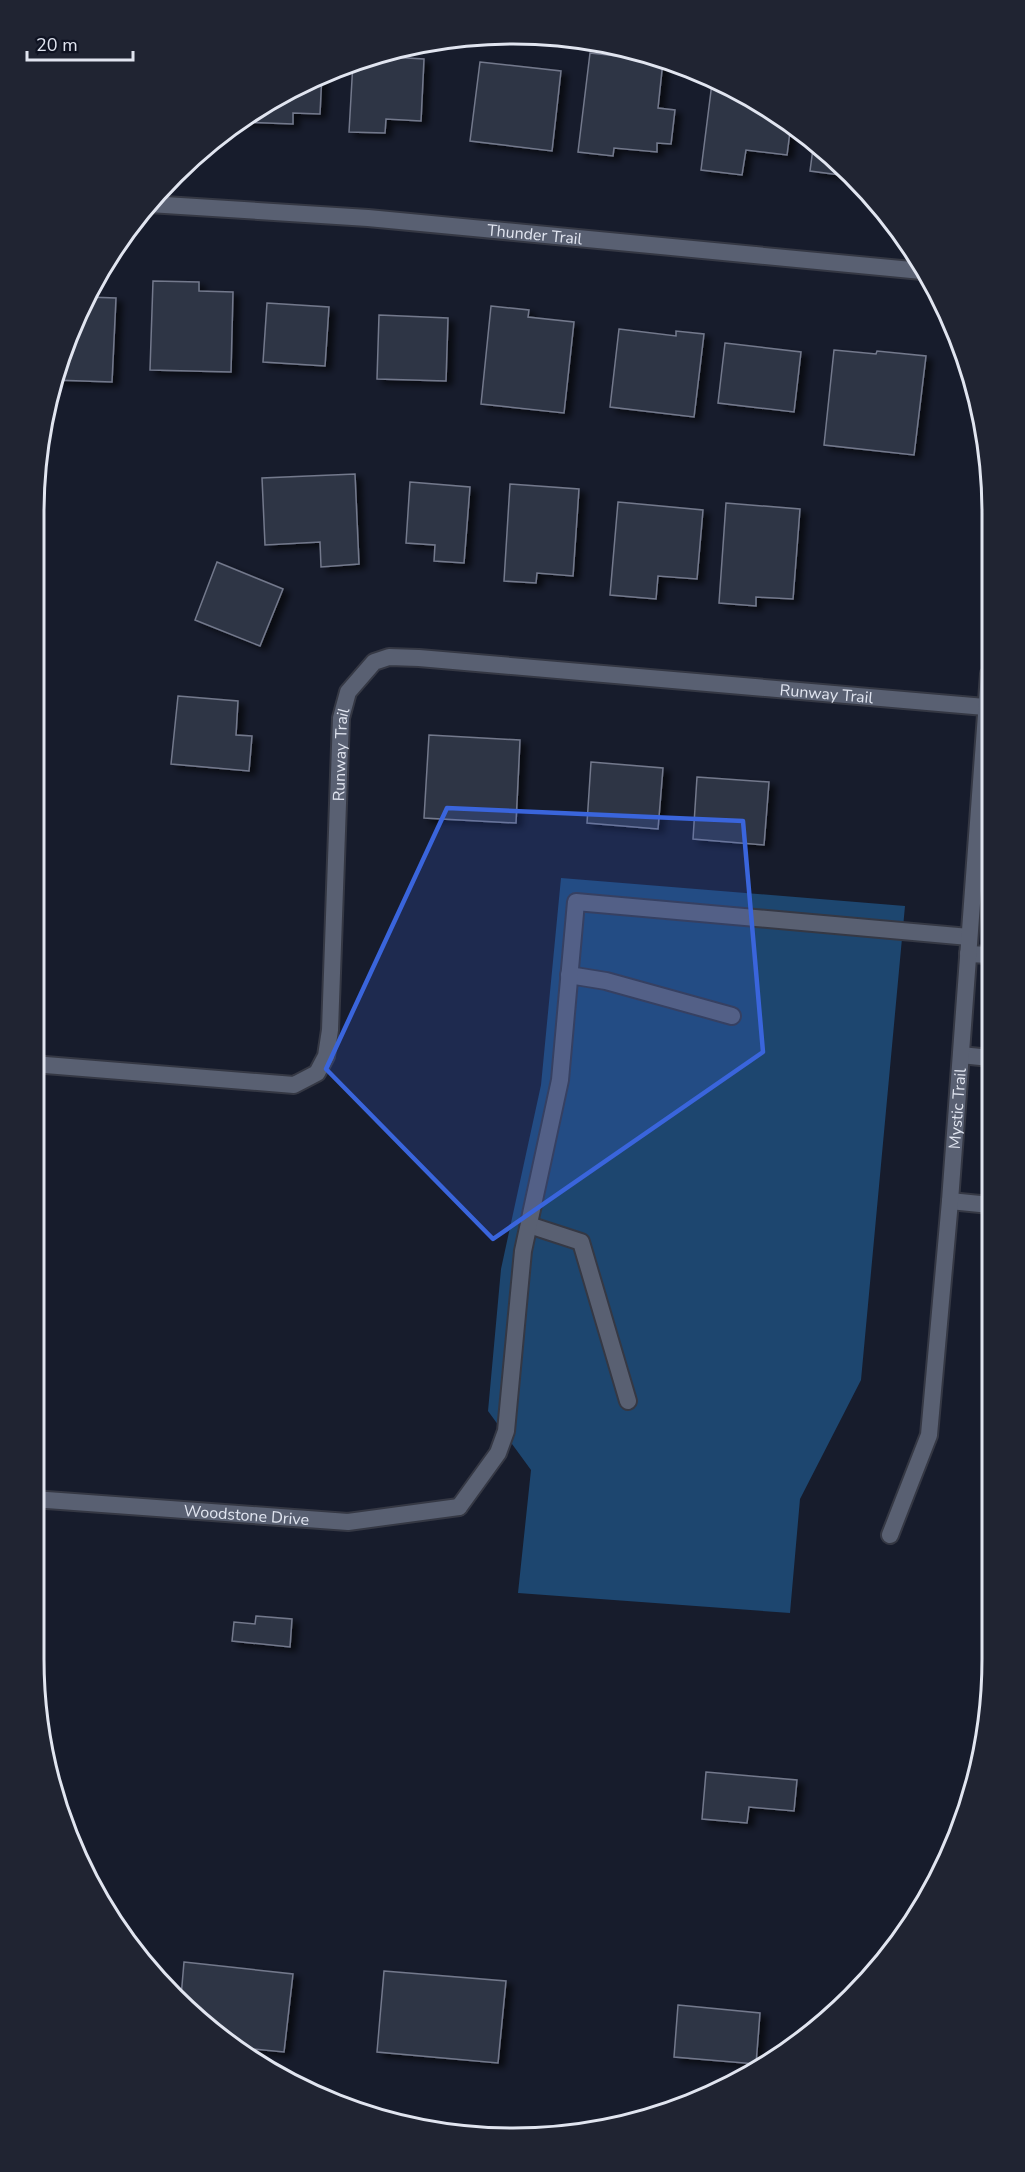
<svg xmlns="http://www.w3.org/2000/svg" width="1025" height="2172" font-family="'Nunito Sans',sans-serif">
<defs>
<filter id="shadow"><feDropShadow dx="6" dy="4" stdDeviation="3" flood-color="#0009"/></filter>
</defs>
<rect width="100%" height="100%" fill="#171c2c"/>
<!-- water -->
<path fill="#1d466f" d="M561,878L905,906L861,1380L800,1499L790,1613L518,1593L531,1470L488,1411L501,1269L541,1085Z"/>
<!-- building -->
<g fill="#2f3545" stroke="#73798c" stroke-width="1.5" filter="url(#shadow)">
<path d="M590,53L663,61L658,108L675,110L671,144L657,143V152L614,148L613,156L578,152Z"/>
<path d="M372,56L424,59L421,121L386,119L385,133L349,132L353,62Z"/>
<path d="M480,62L561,71L552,151L470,141Z"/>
<path d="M322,73L320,114L293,113V124L241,122V118L246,114Z"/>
<path d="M712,83L721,84L791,124L787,155L746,150L742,175L701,170Z"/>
<path d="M814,141L848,176L810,171Z"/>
<path d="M153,281L199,282V291L233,292L231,372L150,370Z"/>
<path d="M87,297L116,298L112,382L54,380L70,329Z"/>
<path d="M267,303L329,307L325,366L263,362Z"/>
<path d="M491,306L529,310L528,317L574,322L564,413L481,404Z"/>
<path d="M379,315L448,318L446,381L377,379Z"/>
<path d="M619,329L676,336V331L704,334L694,417L610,407Z"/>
<path d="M725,343L801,352L794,412L718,403Z"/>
<path d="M834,350L876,354L877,351L926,356L914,455L824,445Z"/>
<path d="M355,474L359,564L321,567L320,542L265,545L262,478Z"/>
<path d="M410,482L470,487L464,563L434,561L435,545L406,543Z"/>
<path d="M510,484L579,489L573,576L537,573L536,583L504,581Z"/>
<path d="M618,502L703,510L697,579L658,576L656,599L610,595Z"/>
<path d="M726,503L800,509L793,599L756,597V606L719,603Z"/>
<path d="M217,562L283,589L260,646L195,620Z"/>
<path d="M178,696L238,701L236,735L252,736L249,771L171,764Z"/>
<path d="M429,735L520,740L516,823L424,818Z"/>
<path d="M591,762L663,768L658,829L587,823Z"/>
<path d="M697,777L769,782L764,845L693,839Z"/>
<path d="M256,1616L292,1619L290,1647L232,1641L234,1622L255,1624Z"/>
<path d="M706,1772L797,1780L794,1811L749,1807L747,1823L702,1819Z"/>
<path d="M184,1962L293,1974L284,2052L234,2047L181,1997Z"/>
<path d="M384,1971L506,1981L498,2063L377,2052Z"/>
<path d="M678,2005L760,2013L756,2064L674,2057Z"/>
</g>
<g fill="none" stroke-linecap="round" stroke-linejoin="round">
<!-- service casing -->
<g stroke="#353844" stroke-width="20">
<g id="service">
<path d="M968,954L990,955"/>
<path d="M569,975L606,981L732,1016"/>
<path d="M961,1055L990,1058"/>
<path d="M529,1225L581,1242L628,1401"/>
<path d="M459,1507L498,1453L506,1431L523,1251L560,1080L576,902L969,937"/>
</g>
</g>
<!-- minor casing -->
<g stroke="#353844" stroke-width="20">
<g id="minor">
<path id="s1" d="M149,204L368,218L922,271"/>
<path id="s2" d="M33,1064L294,1085L317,1073L326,1056L330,1030L341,718L348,692L374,662L389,657L419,658L985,707"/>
<path d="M950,1201L990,1205"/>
<path id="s3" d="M33,1499L348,1522L459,1507"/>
<path id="s4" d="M890,1535L929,1435L950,1201L989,674"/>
</g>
</g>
<!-- service -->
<use href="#service" stroke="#596072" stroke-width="16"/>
<!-- minor -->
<use href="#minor" stroke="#596072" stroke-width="16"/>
</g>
<!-- marked area -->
<path fill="#3a65dc" fill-opacity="0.2" stroke="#3a65dc" stroke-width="4.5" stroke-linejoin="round" d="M447,808L743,821L763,1052L493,1239L326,1069Z"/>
<g text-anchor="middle" stroke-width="6" stroke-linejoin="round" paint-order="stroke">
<!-- street labels -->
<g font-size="16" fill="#e1e5f0" stroke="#0f1322">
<text dy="6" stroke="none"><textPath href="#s1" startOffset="387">Thunder Trail</textPath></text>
<text dy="6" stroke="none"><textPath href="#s2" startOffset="1167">Runway Trail</textPath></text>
<text dy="6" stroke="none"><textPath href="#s2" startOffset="609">Runway Trail</textPath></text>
<text dy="6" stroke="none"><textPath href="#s4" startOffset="435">Mystic Trail</textPath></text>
<text dy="6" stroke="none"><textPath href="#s3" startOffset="214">Woodstone Drive</textPath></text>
</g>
</g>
<!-- crop -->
<path d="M0 0H1025V2172H0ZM513 44H513A469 469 0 0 1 982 513V1659A469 469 0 0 1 513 2128H513A469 469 0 0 1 44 1659V513A469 469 0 0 1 513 44Z" fill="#202432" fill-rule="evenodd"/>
<path fill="none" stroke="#e1e5f0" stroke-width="3" d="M513 44H513A469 469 0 0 1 982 513V1659A469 469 0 0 1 513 2128H513A469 469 0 0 1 44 1659V513A469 469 0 0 1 513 44Z"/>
<!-- scale -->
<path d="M27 51v9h106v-9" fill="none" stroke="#e1e5f0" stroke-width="3"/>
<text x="36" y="51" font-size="18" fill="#e1e5f0" stroke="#0f1322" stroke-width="4.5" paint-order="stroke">20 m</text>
</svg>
